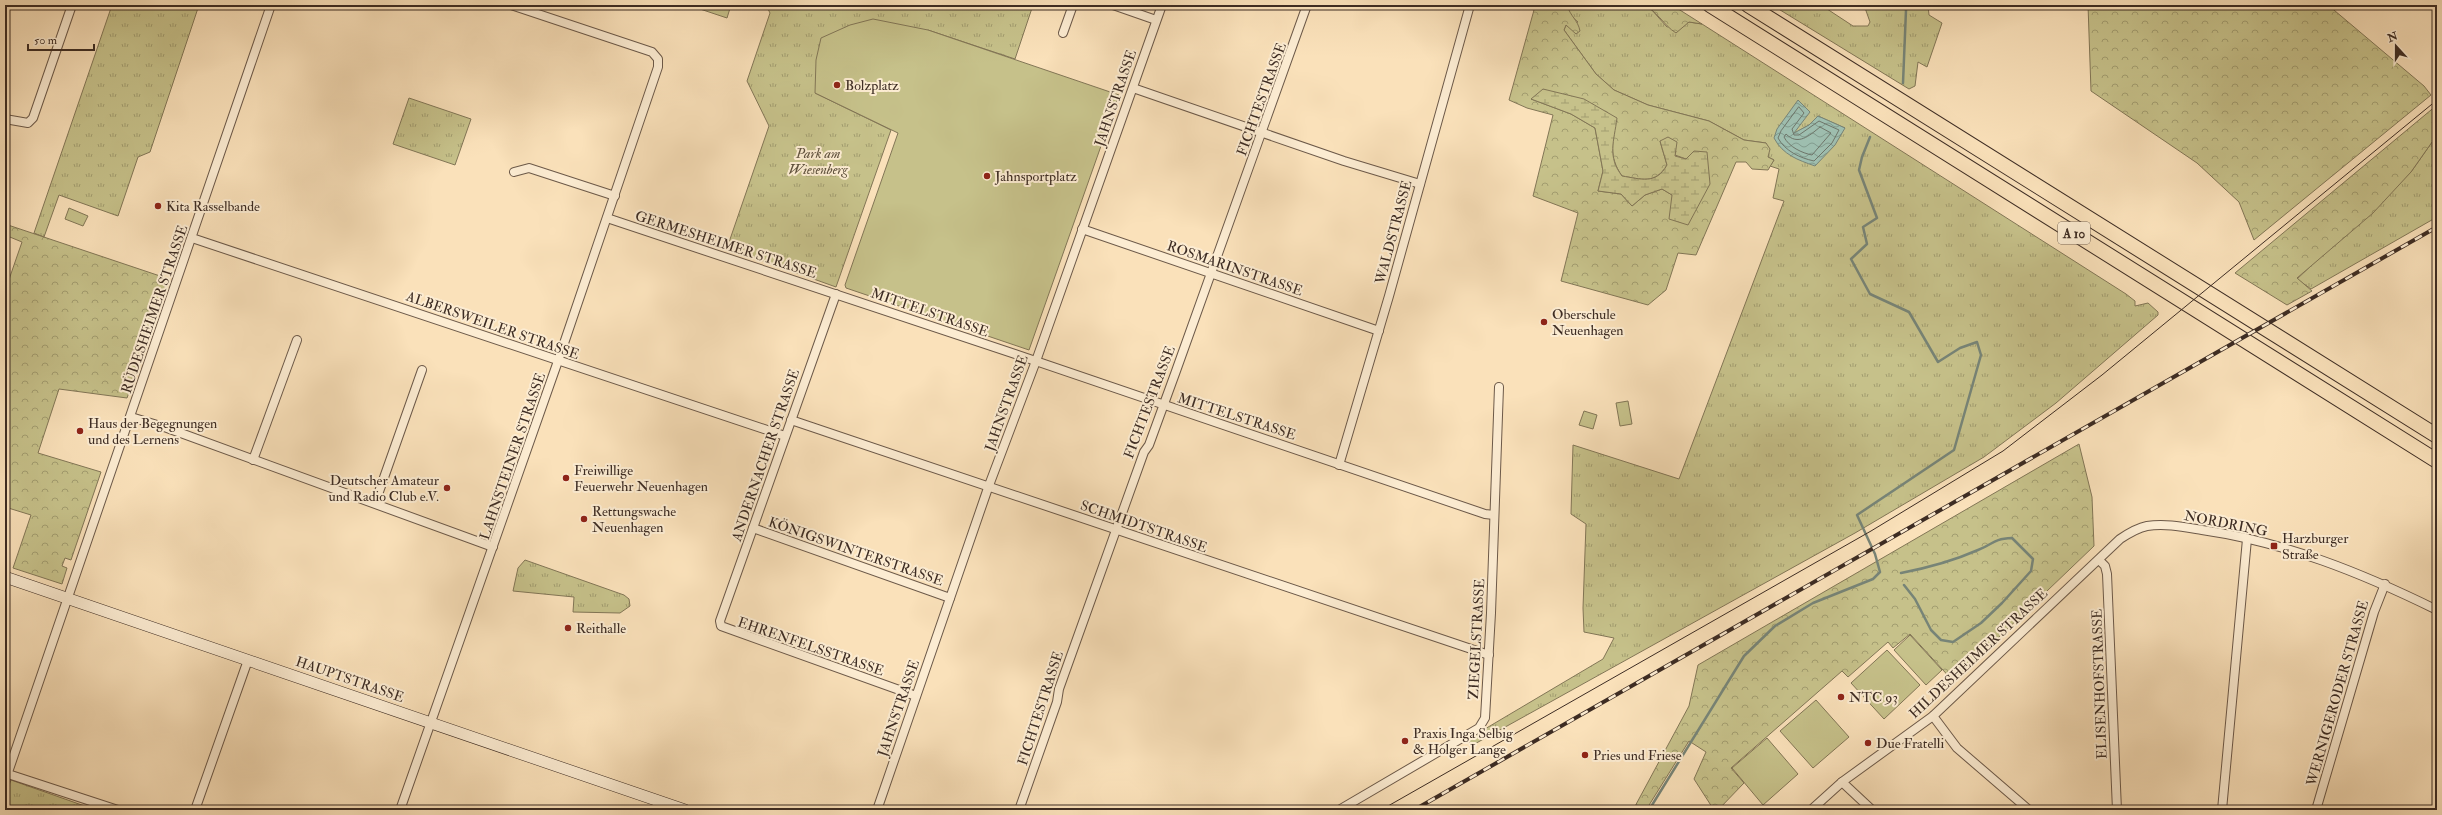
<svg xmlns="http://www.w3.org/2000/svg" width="2442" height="815" font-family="'IM FELL Double Pica',serif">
<defs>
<pattern id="grass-tufts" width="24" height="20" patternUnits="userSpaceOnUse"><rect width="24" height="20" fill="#c6c18a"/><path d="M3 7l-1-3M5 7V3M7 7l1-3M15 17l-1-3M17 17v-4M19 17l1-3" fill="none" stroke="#a29d70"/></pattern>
<pattern id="forest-crowns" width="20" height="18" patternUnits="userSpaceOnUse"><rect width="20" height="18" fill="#c6c18a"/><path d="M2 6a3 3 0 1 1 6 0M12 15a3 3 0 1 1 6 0" fill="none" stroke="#a29d70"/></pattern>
<pattern id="wetland-marsh" width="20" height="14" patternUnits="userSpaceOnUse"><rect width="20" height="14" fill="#c6c18a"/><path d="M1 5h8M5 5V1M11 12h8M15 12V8" fill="none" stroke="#a29d70"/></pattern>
<pattern id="water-waves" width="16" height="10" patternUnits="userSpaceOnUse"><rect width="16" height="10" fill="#9ebeaf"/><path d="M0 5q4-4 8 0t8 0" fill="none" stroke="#829b8e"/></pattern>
</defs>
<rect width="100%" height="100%" fill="#fae1ba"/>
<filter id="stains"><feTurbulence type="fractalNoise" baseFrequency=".005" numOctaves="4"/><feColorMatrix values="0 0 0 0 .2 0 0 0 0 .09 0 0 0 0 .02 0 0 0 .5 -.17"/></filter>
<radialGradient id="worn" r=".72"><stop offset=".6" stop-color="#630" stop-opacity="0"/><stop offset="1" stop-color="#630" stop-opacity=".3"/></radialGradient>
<!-- grass -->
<g fill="url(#grass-tufts)" stroke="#827656" fill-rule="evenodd">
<path d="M112,5H199L150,152L138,157L118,216L59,195L44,237L34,233Z"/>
<path d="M688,5H731L727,18Z"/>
<path d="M766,5H1033L1015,59L928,30L815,93L891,130L836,287L727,248L769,126L747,81L770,13Z"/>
<path d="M1567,5H1643L1650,8L1667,27L1689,22L1702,24L2126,294L2135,301V306L2148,303L2158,312V315L2056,403L1984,457L1855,533L1471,746L1468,739L1603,659L1614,638L1584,632L1583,608L1586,524L1571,514L1573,445L1679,479L1784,201L1773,198L1779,169L1770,166L1774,160L1768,157L1766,143L1744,140L1709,121L1648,105L1614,90L1596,74L1564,30L1566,25L1578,22L1570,15ZM1818,116L1845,128L1793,134L1809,125Z"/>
<path d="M1772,5H1821L1853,26H1868L1870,22L1864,5H1928L1929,15L1942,23L1927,67L1918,62L1915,86L1909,89Z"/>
<path d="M409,98L471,119L455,165L393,144Z"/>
<path d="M2437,135V217L2311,289L2297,279L2411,172Z"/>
<path d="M525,560L624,595L629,599L630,606L620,613L573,612L574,597L513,591L518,568Z"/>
<path d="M11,780L96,810H5V796Z"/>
</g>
<!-- forest -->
<g fill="url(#forest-crowns)" stroke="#827656" fill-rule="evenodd">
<path d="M1517,5H1567C1570,16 1578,20 1580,31L1576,34L1566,25L1564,30L1596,74L1614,90L1648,105L1709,121L1744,140L1766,143L1770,149L1768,157L1774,160L1768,170L1752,169L1746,162H1736L1696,255L1678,253L1666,290L1648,305L1561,281L1578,213L1533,196L1553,115L1527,108L1509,100L1534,10ZM1531,99L1616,118C1613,142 1608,156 1622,176C1641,179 1655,185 1667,165L1660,141L1676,151L1675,155L1686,159L1672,195L1662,189L1645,195L1632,206L1621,194L1598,191L1603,171L1595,128L1571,114Z"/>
<path d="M1643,5H1672L1702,24L1689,22L1676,33C1663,25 1657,10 1643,5Z"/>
<path d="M2088,5H2328L2424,86L2431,95L2254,240L2239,202L2197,163L2091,91Z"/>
<path d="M2437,105V135L2411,172L2373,213L2297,278L2312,291L2287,305L2235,273Z"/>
<path d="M5,224L169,279L127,398L59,389L38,453L101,472L71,560L65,558L62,566L67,568L62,584L13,568L31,515L5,507V291L22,242L5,235Z"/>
<path d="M2079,444L2092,497L2094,546L1953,681L1910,634L1893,648L1888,642L1848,677L1842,671L1731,768L1744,783L1718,810H1710L1712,807L1694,779L1706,752L1689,741L1646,810H1633L1689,706L1698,665Z"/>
</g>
<!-- wetland -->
<path fill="url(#wetland-marsh)" stroke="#827656" d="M1543,89L1584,99L1617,118C1614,142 1607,156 1622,176C1641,179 1656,185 1667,165L1660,141L1668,137L1677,142L1675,156L1686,159L1694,151L1707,152L1710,184L1688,225L1669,219L1672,195L1662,189L1645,195L1632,206L1621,194L1598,191L1603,171L1595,128L1571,114L1531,99Z"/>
<!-- garden -->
<g fill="#c6c18a" stroke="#827656">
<path d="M873,19L928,30L1119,95L1029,350L846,288L845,285L898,133L815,93L816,60L821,38L850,25Z"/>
<path d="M69,208L88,216L83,226L65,219Z"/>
<path d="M1628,401L1632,424L1620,426L1616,403Z"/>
<path d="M1584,411L1597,415L1593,429L1579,425Z"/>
<path d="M1910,635L1942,670L1926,685L1894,650Z"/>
<path d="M1887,650L1920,685L1884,719L1851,683Z"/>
<path d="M1816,700L1849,737L1813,768L1780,731Z"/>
<path d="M1767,738L1798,774L1763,805L1732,768Z"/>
</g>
<!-- water -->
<path fill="url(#water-waves)" stroke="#778477" d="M1798,100L1810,112L1794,133L1809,125L1818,116L1845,128L1835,145L1815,166C1798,160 1783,155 1774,138L1777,129Z"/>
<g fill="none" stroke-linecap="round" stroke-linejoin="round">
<!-- shore -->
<g stroke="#6e7569" stroke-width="1">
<path d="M1799,107L1804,113L1792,129L1794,135H1799L1819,121L1839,130L1832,143L1814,161C1800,158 1785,151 1778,138L1781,131Z"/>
<path d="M1820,127L1831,133L1812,155C1802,153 1789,147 1784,137L1786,134C1798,146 1809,136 1820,127Z"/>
</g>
<!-- stream -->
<g stroke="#778477" stroke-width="2.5">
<path d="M1903,83L1906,10L1904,5"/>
<path d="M1901,573C1927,568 1953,561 1978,550C1994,544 1992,539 2012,538L2033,559L2031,571L2002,603L1981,623L1953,642L1941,640L1931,630L1915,599L1904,585"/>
<path d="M1649,810L1744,656L1775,626L1813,603L1873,579L1880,572L1875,554L1857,515L1954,450L1981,355L1977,342L1960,348L1938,362L1909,312L1870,294L1851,259L1867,244L1863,227L1877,218L1859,170L1862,157L1870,137"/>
</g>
<!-- street casing -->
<g stroke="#6c5949" stroke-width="10">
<g id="street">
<path d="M1113,5L1156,20"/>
<path d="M1063,33L1073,5"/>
<path d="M1133,88L1344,161L1420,184"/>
<path d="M5,119L28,123L33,118L72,5"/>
<path d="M514,172L529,168L615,196"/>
<path d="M607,218L1015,354L1485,514L1494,515"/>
<path d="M1082,229L1379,331"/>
<path d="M192,238L785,436"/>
<path d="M836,294L720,621L721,626L916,696"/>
<path d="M131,417L167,428L493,547"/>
<path d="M791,420L1489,655"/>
<path d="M253,460L297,340"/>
<path d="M1339,465L1389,296L1470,5"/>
<path d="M375,503L422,370"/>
<path d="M753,528L950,598"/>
<path d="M2099,560L2105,566L2107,574L2117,810"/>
<path d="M1933,716L1957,748L2029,810"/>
<path d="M8,774L118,810"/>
<path d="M5,781L271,5"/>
<path d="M1842,782L1872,810"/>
<path d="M195,810L248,660"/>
<path d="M400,810L558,361L658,67V59L652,52L511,5"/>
<path d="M877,810L988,488L1036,361L1162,5"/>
<path d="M1019,810L1057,702L1059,689L1144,452L1149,445L1176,371L1307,5"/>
<path d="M1339,810L1479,728L1485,718L1491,613L1499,387"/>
<path d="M1811,810L1842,782L1933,716L2120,539C2129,533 2137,528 2147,526C2165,523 2184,527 2202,530C2285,542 2362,573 2437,610"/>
<path d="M2137,810H2198"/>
<path d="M2222,810L2247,539"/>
<path d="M2316,810L2374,612L2385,584"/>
</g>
</g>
<!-- secondary casing -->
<g stroke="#3d2c23" stroke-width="12">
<path id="secondary" d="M5,577L685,810"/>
</g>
<!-- highway casing -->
<g stroke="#3d2c23" stroke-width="16">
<g id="highway">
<path d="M1710,5L2437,461"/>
<path d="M1748,5L2437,436"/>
</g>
</g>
<!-- street -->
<use href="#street" stroke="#fcecd2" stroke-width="8"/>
<!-- secondary -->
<use href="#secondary" stroke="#fcecd2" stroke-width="11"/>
<!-- highway -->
<use href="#highway" stroke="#fae1ba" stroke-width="14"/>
<!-- tram -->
<path stroke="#3d2c23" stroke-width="1" d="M1381,810L1871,531L2003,451L2102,375L2437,100"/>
<!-- rail casing -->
<g stroke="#3d2c23" stroke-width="4">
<path id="rail" d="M1414,810L2437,227"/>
</g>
<!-- rail -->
<use href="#rail" stroke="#fcecd2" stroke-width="2.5" stroke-dasharray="8" stroke-linecap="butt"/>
</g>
<!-- markers -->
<g fill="#8f2418" stroke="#fcecd2" stroke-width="1.5">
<circle cx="837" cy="85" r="4"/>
<circle cx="987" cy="176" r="4"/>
<circle cx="158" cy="206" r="4"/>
<circle cx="1544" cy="322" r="4"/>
<circle cx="80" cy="431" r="4"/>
<circle cx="566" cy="478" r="4"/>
<circle cx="447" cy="488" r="4"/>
<circle cx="584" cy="519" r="4"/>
<rect x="2270" y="542" width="8" height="8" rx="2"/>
<circle cx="568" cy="628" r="4"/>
<circle cx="1841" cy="697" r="4"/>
<circle cx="1405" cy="741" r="4"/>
<circle cx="1868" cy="743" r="4"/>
<circle cx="1585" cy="755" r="4"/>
</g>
<g text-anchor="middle" stroke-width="4" stroke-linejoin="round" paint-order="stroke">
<!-- shield labels -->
<rect fill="#fcecd2" stroke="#766658" stroke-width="1" x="2058" y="222" width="32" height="22" rx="3"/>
<g font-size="13" font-weight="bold" fill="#3d2c23">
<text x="2074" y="238">A 10</text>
</g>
<!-- poi labels -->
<g font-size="14" fill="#3d2c23" stroke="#fcecd2" text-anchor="start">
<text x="845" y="90">Bolzplatz</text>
<text x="995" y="181">Jahnsportplatz</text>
<text x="166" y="211">Kita Rasselbande</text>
<text x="1552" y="319">Oberschule<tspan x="1552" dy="16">Neuenhagen</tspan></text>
<text x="88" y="428">Haus der Begegnungen<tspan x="88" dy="16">und des Lernens</tspan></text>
<text x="574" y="475">Freiwillige<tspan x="574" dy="16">Feuerwehr Neuenhagen</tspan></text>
<text x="439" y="485" text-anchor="end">Deutscher Amateur<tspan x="439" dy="16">und Radio Club e.V.</tspan></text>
<text x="592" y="516">Rettungswache<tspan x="592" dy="16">Neuenhagen</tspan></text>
<text x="2282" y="543">Harzburger<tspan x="2282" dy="16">Straße</tspan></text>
<text x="576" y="633">Reithalle</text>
<text x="1849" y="702">NTC 93</text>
<text x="1413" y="738">Praxis Inga Selbig<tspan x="1413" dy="16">&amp; Holger Lange</tspan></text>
<text x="1876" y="748">Due Fratelli</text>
<text x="1593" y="760">Pries und Friese</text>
</g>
<!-- street labels -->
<g font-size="14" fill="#3d2c23" stroke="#fcecd2">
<text transform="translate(1115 98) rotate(-71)" y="5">JAHNSTRASSE</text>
<text transform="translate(1261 99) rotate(-70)" y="5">FICHTESTRASSE</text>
<text transform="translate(1393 232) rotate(-75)" y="5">WALDSTRASSE</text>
<text transform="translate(726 244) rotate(18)" y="5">GERMESHEIMER STRASSE</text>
<text transform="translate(1235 268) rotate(19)" y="5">ROSMARINSTRASSE</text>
<text transform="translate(154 309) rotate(-71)" y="5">RÜDESHEIMER STRASSE</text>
<text transform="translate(930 312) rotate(19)" y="5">MITTELSTRASSE</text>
<text transform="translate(493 325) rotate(19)" y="5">ALBERSWEILER STRASSE</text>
<text transform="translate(1149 402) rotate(-69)" y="5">FICHTESTRASSE</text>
<text transform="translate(1006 403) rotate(-70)" y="5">JAHNSTRASSE</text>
<text transform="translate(1237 416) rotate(18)" y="5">MITTELSTRASSE</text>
<text transform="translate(765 455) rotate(-71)" y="5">ANDERNACHER STRASSE</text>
<text transform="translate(512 456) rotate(-71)" y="5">LAHNSTEINER STRASSE</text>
<text transform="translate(2226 523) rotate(11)" y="5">NORDRING</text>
<text transform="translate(1144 526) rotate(19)" y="5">SCHMIDTSTRASSE</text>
<text transform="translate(856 551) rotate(19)" y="5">KÖNIGSWINTERSTRASSE</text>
<text transform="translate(1476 639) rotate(-87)" y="5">ZIEGELSTRASSE</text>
<text transform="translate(811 646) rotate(19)" y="5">EHRENFELSSTRASSE</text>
<text transform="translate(1978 653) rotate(-43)" y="5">HILDESHEIMER STRASSE</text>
<text transform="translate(350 679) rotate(19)" y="5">HAUPTSTRASSE</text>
<text transform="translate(2099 684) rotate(-92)" y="5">ELISENHOFSTRASSE</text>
<text transform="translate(2337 693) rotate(-74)" y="5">WERNIGERODER STRASSE</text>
<text transform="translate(898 708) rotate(-71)" y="5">JAHNSTRASSE</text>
<text transform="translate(1040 708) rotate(-72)" y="5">FICHTESTRASSE</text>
</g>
<!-- park labels -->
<g font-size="14" font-style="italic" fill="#5f513d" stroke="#fcecd2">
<text x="818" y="158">Park am<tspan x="818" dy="16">Wiesenberg</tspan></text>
</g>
</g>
<!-- margin -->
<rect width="2442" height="815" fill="none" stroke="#fae1ba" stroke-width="20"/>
<rect x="6" y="6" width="2430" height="803" fill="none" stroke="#3d2c23" stroke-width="2"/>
<rect x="10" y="10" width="2422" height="795" fill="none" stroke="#3d2c23"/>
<!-- north arrow -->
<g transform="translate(2396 46) rotate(339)" stroke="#fcecd2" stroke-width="3" paint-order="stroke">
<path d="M0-3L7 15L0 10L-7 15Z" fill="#3d2c23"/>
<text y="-6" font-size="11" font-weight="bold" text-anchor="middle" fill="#3d2c23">N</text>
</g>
<!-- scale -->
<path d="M28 44v6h66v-6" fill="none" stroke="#3d2c23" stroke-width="2"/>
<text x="34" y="44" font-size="12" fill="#3d2c23" stroke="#fcecd2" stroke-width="3" paint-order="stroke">50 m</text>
<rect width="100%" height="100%" filter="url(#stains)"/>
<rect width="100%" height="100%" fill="url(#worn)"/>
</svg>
